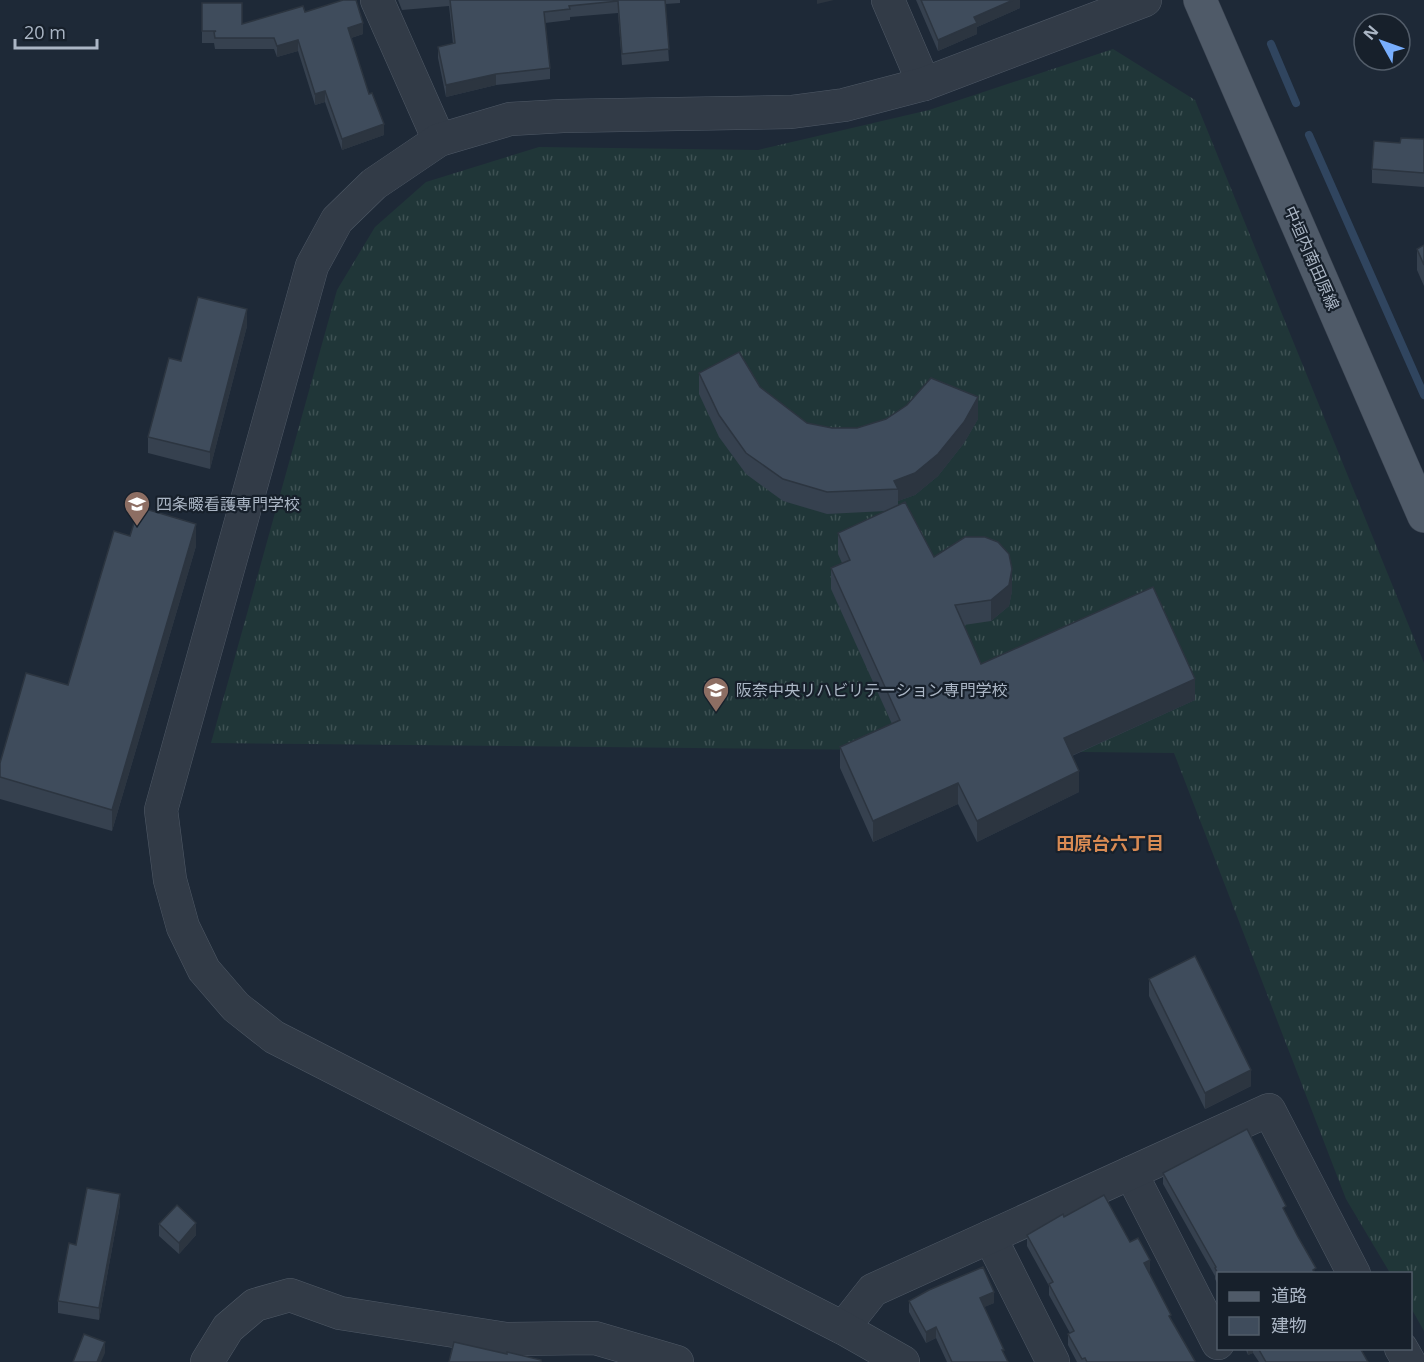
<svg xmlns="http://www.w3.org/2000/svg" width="1424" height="1362" font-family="'Open Sans','Noto Sans JP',sans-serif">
<defs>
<pattern id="grass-tufts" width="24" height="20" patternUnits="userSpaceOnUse" patternTransform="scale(1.5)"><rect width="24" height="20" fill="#203638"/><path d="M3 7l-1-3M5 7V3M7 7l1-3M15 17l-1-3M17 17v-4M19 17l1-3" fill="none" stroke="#3e5153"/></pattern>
</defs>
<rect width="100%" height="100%" fill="#1e2937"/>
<!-- grass -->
<path fill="url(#grass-tufts)" d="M1113,49L1195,100L1424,663V1331L1411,1308L1410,1274L1390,1273L1346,1199L1174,753L211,743L337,290L375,227L426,182L539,147L758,150L929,110Z"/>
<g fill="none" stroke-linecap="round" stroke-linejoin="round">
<!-- stream -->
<g stroke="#30455f" stroke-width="8">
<path d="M1271,44L1296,103"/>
<path d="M1309,135L1424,395"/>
</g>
<!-- minor casing -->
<g stroke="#4f5966" stroke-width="34">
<g id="minor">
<path d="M377,0L439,140"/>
<path d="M888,0L924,84"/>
<path d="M1131,1173L1218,1343"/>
<path d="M990,1237L1053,1362"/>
<path d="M843,1328L873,1290L1269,1110L1354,1274"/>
<path d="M1401,1348L1409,1362"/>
<path d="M207,1362L228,1328L255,1305L290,1295L340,1313L506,1339L595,1338L677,1362"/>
<path d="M903,1362L843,1328L274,1037L236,1007L204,970L183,927L170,880L161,810L312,266L337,220L374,184L439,140L510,119L563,116L791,112L844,105L924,84L1145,0"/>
</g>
</g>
<!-- major casing -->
<g stroke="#3b4451" stroke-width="34">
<path id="major" d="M1200,0L1424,516"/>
</g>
<!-- minor -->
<use href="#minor" stroke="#323b47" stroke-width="33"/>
<!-- major -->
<use href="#major" stroke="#4f5a68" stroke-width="33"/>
</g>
<!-- wall -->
<g fill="#36414f">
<path d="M398,0H680V3L665,4L669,61L622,65L618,13L570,17V20L545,23L550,68V79L496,85L446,97L438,58V47L453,44L449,6L402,10Z"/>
<path d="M916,0H1020V8L977,27V34L938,51Z"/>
<path d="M202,3L242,24L305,12L363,34L351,38L369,94L384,135L342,150L325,102L315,105L298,51L277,57L274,49H215L214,43H202Z"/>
<path d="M1424,139V187L1372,183V169L1400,143Z"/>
<path d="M1424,245V286L1417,270V249Z"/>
<path d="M247,326L210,469L148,453V437L181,361Z"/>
<path d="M699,373L760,387L807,423L832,428H857L978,419L964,443L938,476L915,495L898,501V505L934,557L1012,591L1009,606L991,621L964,625L981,664L1195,700L1072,756L1079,792L977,842L958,804L873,842L840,768V747L892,724L831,589V568L842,563L838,554V533L886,511L827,514L783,501L746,474L719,437L699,394Z"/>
<path d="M130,536L196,546L112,831L0,799V763L68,685Z"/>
<path d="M1149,979L1251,1086L1205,1109L1149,996Z"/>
<path d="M1163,1173L1286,1213L1316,1274H1218V1285L1215,1279V1276L1163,1184Z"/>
<path d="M120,1205L99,1320L58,1313V1301L76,1245Z"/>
<path d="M1064,1217L1130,1242L1150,1271L1149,1272L1171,1319L1195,1362H1077L1068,1345V1334L1070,1333L1049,1295V1286L1027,1246V1235Z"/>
<path d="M159,1224L196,1235L179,1254L159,1236Z"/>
<path d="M909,1301L994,1303L984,1307L1004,1354L1008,1362H947L936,1338L926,1343L909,1312Z"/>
<path d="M1245,1348H1360L1368,1362H1259L1253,1353L1248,1355Z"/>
</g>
<!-- shaded-wall -->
<g fill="#2c3540">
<path d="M817,0H834L817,4Z"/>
<path d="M1013,0H1020V8L977,27V34L938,51V40L974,17Z"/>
<path d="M363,23V34L348,39V28Z"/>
<path d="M298,40V51L277,57V46Z"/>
<path d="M496,74V85L446,97V85Z"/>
<path d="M325,91V102L315,105V94Z"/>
<path d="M384,124V135L342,150V139Z"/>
<path d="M247,309V326L210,469V452Z"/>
<path d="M978,397V419L964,443L938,476L915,495L898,501V489L894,481Z"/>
<path d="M196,524V546L112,831V810Z"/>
<path d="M1012,569V591L1009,606L991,621V600Z"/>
<path d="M1195,679V700L1064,759V738Z"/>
<path d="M1079,771V792L977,842V821Z"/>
<path d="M958,783V804L873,842V821Z"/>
<path d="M1251,1070V1086L1205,1109V1093Z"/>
<path d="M120,1194V1205L99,1320V1308Z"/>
<path d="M196,1223V1235L179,1254V1243Z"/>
<path d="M1150,1260V1271L1144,1275V1263Z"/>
<path d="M994,1292V1303L980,1309V1298Z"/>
<path d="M936,1327V1338L926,1343V1332Z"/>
<path d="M105,1342V1353L101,1362H97Z"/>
<path d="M1248,1348H1253V1353L1248,1355Z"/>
</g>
<!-- building -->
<g fill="#3f4c5c" stroke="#2c3540" stroke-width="1.5">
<path d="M343,0H356L363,23L348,28L369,94L372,93L384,124L342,139L325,91L315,94L298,40L277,46L274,38H215L214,32L216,31H202V3H242V24L303,6L305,12Z"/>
<path d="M450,0H665L669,49L622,54L618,1L569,6L570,9L544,12L550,68L496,74L446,85L438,47L455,43Z"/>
<path d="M921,0H1013L974,17L977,23L938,40Z"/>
<path d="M1401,138L1424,139V173L1372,169L1374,141L1400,143Z"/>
<path d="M1424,245V265L1417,249Z"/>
<path d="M198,297L247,309L210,452L148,437L169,358L181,361Z"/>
<path d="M739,352L760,387L807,423L832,428H857L886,419L907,405L931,378L978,397L964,422L938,454L915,473L894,481L898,489L827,492L783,479L746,453L719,415L699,373Z"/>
<path d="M905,502L934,557L965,537H985L998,542L1009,554L1012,569L1009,585L991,600L955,605L981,664L1153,587L1195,679L1064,738L1079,771L977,821L958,783L873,821L840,747L900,720L831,568L850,560L838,533Z"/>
<path d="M139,507L196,524L112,810L0,777V763L26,673L68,685L114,531L130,536Z"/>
<path d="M1195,956L1251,1070L1205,1093L1149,979Z"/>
<path d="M1247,1129L1286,1206L1283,1208L1298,1237L1316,1268L1313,1270L1315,1274H1218L1215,1268L1216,1267L1163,1173Z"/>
<path d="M87,1188L120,1194L99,1308L58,1301L69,1243L76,1245Z"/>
<path d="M1104,1195L1130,1242L1138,1238L1150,1260L1144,1263L1171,1315L1169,1316L1195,1361L1194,1362H1087L1085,1358L1082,1359L1068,1334L1074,1331L1049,1284L1053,1282L1027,1235L1063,1214L1064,1217Z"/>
<path d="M177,1205L196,1223L179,1243L159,1224Z"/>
<path d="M983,1267L994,1292L980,1298L1004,1350H1002L1008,1362H952L936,1327L926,1332L909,1301L929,1290Z"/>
<path d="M84,1334L105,1342L97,1362H73Z"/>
<path d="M454,1342L507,1354V1352L541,1360V1362H449Z"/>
<path d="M1258,1348H1360L1368,1362H1266Z"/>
</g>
<!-- icons -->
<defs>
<g id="university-pin" transform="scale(1.35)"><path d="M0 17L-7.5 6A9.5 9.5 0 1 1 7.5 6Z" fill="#8d6e63" stroke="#17202b"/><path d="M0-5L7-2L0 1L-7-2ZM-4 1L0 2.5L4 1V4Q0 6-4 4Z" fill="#fff"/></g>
</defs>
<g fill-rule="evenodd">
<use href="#university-pin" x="137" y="504"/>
<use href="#university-pin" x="716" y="690"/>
</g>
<g text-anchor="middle" stroke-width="4.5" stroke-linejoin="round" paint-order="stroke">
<!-- street labels -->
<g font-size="16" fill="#abb6c5" stroke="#17202b">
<text transform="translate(1312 258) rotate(66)" y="6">中垣内南田原線</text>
</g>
<!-- poi labels -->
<g font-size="16" fill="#abb6c5" stroke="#17202b" text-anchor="start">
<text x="156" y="510">四条畷看護専門学校</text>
<text x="736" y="696">阪奈中央リハビリテーション専門学校</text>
</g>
<!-- neighbourhood labels -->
<g font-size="18" font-weight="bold" fill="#d88a53" stroke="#17202b">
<text x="1110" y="850">田原台六丁目</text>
</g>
</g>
<!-- legend -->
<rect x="1217" y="1272" width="195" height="78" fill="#17202b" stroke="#525c69" stroke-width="1.5"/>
<rect x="1229" y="1292" width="30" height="9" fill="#4f5a68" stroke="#525c69" stroke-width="1.5"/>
<text x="1271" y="1302" font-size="18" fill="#abb6c5">道路</text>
<rect x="1229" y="1317" width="30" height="18" fill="#3f4c5c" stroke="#525c69" stroke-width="1.5"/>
<text x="1271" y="1332" font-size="18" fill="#abb6c5">建物</text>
<!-- north arrow -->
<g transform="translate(1382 42) rotate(310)"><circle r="28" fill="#17202b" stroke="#525c69" stroke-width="1.5"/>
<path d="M0-4.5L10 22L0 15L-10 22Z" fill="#78aefd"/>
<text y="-9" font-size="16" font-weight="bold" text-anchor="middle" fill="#abb6c5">N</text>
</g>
<!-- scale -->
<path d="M15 39v9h82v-9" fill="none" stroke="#abb6c5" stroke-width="3"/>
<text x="24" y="39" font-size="18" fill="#abb6c5" stroke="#17202b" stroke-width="4.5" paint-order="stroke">20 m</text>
</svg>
